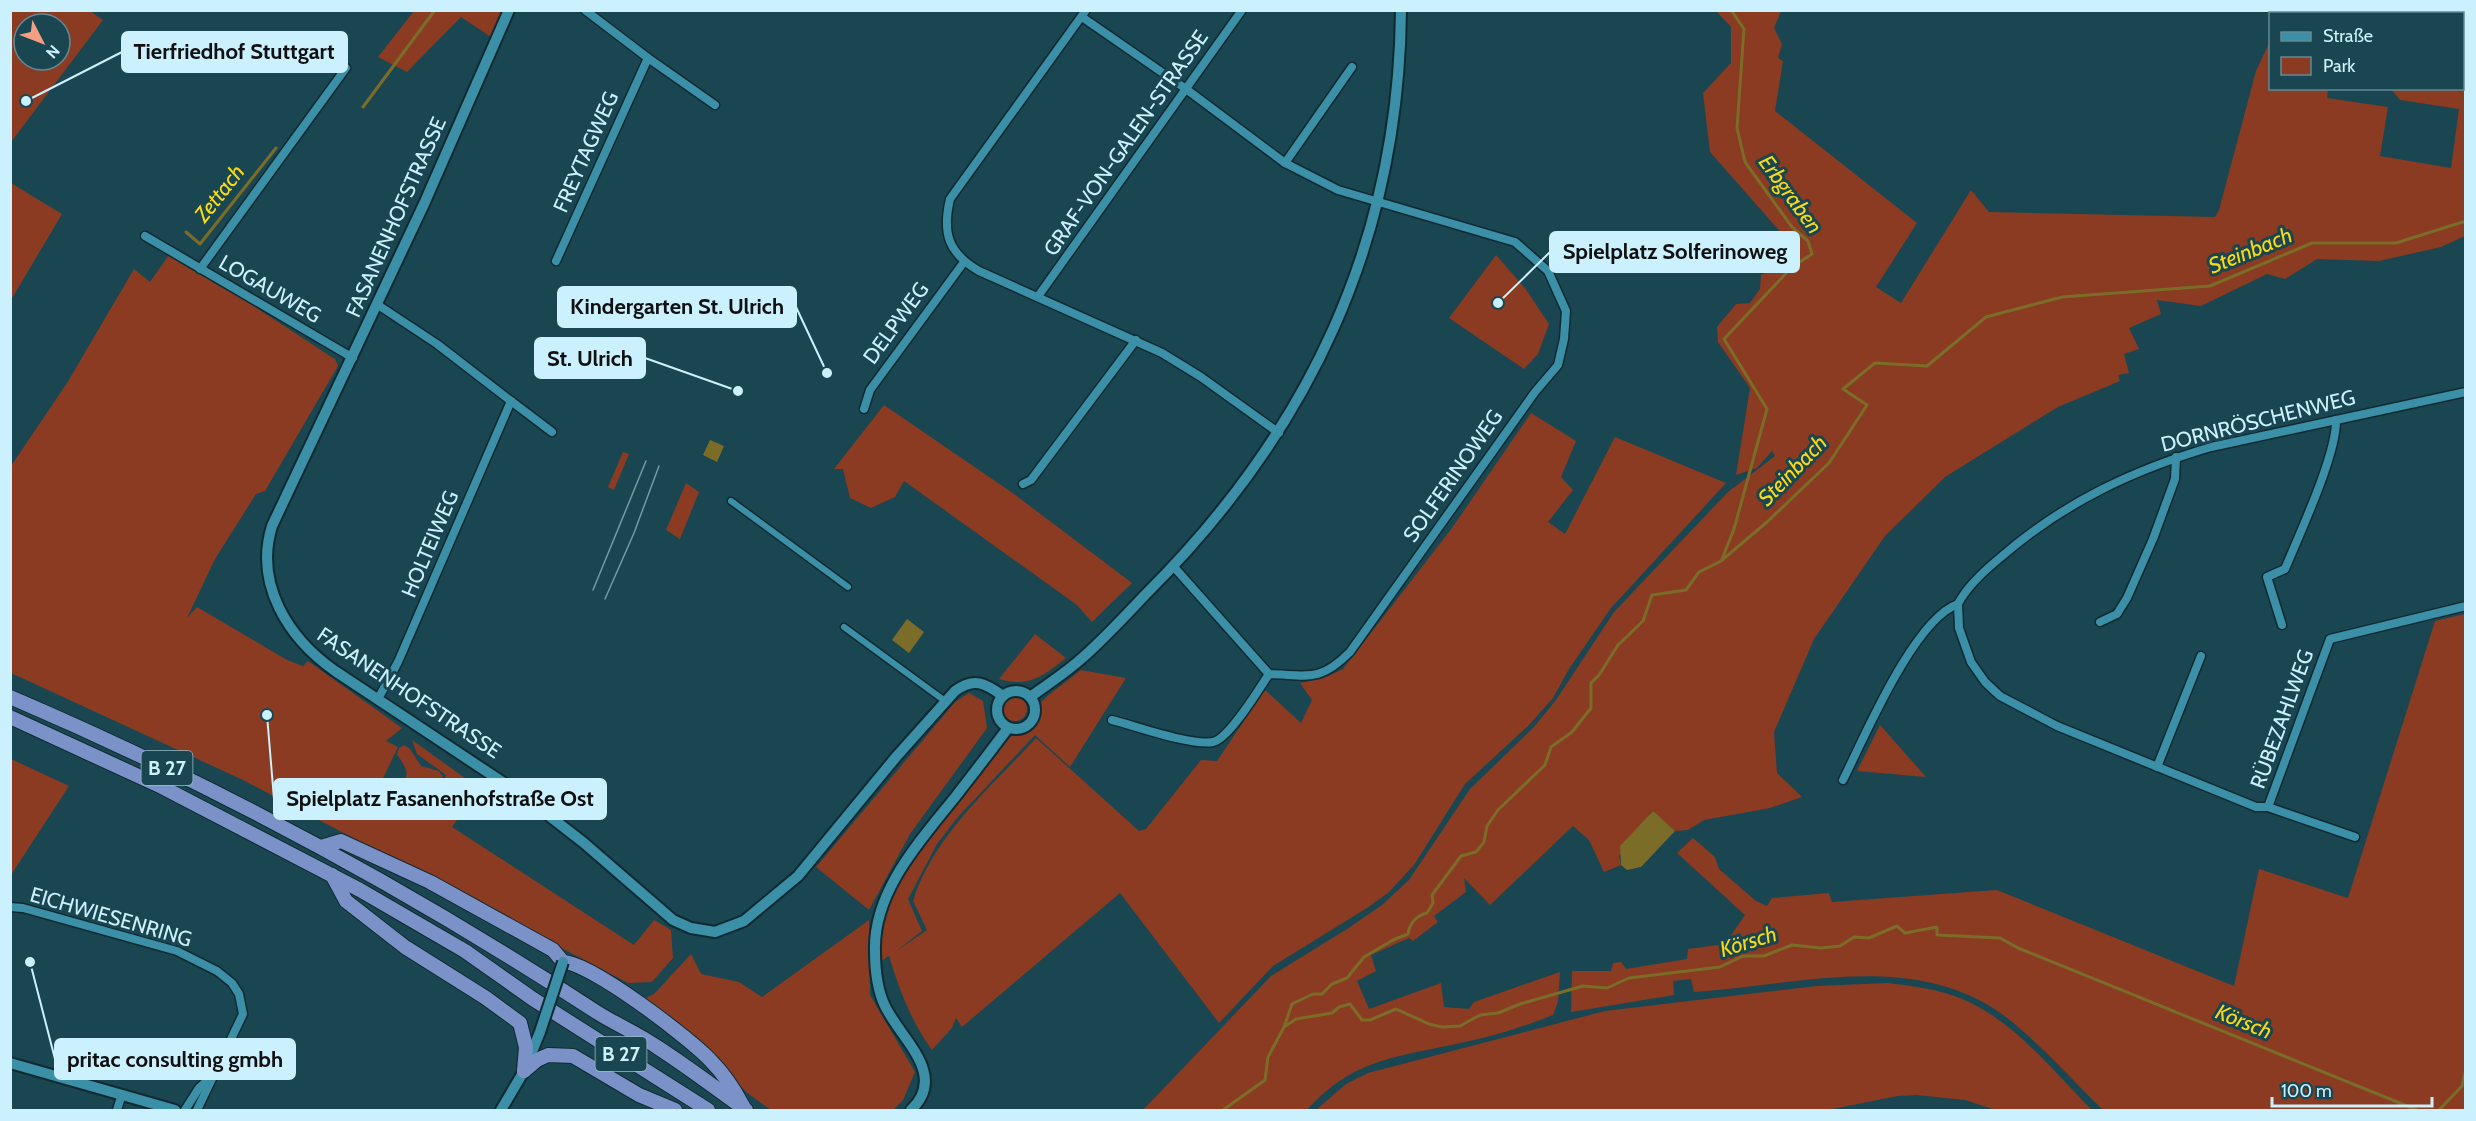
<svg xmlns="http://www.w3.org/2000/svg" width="2476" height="1121" font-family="Cabin,sans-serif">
<rect width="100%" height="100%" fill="#1a4652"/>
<!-- green -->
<g fill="#8a3b21" fill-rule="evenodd">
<path d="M11,10L90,11L103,20L11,142ZM24,24H60V60H24Z"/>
<path d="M2333,10L2465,11V236L2441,247L2379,261L2317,259L2285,279L2267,274L2201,306L2157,300L2161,314L2129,328L2139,349L2124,354L2129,373L2118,375L2120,381L2058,407L1945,477L1885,536L1814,639L1774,732L1777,773L1802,797L1770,808L1704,820L1688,830L1675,831L1652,811L1619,856L1621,865L1604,872L1589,840L1573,826L1490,905L1464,878L1466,892L1434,916L1438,922L1413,941L1409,938L1371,955L1376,971L1357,981L1369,1009L1441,983L1444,1007L1469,1009L1474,1002L1560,972L1558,1002L1553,1015C1525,1026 1495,1036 1465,1042C1399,1057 1355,1057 1307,1110H1143L1271,976L1347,929L1382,905L1409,880L1470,789L1533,728L1556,700L1614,612L1728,492L1775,456L1772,451L1757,468L1736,475L1750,388L1718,342L1717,327L1736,304L1750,303L1760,289L1761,275L1790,263L1799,253L1710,152L1703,93L1731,63V27L1716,11H1781L1774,28L1782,44L1778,58L1783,61L1775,111L1917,223L1876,287L1901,303L1971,190L1989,212L2215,217L2219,210L2256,71L2270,41V88L2328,89L2327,98L2388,107L2380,156L2451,168L2459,109L2400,100L2391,89L2462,88V14L2332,13Z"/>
<path d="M414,11V10L503,11L491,37L461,17L407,72L378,57Z"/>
<path d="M11,183L62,214L11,300Z"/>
<path d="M171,252L327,354L335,359L338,366L265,491L256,494L215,559L187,618L197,607L287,660L303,666L308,661L402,728L386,741L398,747L374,797L423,807L440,792L446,775L417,754L412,740L479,788L452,827L634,945L654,920L671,930L673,958L652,982L628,983L243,780L11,673V466L67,383L134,269L150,282Z"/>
<path d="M1496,255L1525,288L1549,324L1538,354L1524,369L1449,318Z"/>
<path d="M884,405L1014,494L1132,583L1092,622L1077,605L904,481L895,497L871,508L850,498L843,469H834Z"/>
<path d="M1531,413L1576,441L1561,477L1573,490L1548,522L1565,534L1615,437L1726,483L1611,608L1569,669L1553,698L1529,725L1465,784L1414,865L1388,893L1367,908L1273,966L1219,1023L1120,893L962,1027L956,1018L952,1028L932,1050C911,1021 899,989 889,956L881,961C882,949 881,936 883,924C895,865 973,784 1011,736C1042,732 1030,713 1043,700C1055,689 1069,680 1081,670L1126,678L1070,767L1035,735L957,818L937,844L908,899L922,931L895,952L927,930L913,901C933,836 992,786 1036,738L1139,831L1146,829L1201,760L1217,761L1265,690L1301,723L1312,700L1300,683L1324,678L1343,669L1452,528Z"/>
<path d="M623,452L629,454L614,490L608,487Z"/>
<path d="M686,483L699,492L680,539L666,530Z"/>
<path d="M2465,614V1110H2103C2072,1080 2028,1030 1993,1008C1904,952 1791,986 1694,992L1691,979L1673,981L1674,995L1571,1012L1572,971H1611L1613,963L1621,962L1626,969L1687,959L1688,949L1725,944L1745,915L1677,853L1693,838L1715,857L1719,869L1756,901L1767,906L1772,898L1829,893L1832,902L1997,890L2234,986L2259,869L2348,898L2435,621Z"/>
<path d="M1035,634L1066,658C1043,676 1029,688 999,679Z"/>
<path d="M969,693L983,701L987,728L910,834L869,910L816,867L955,702Z"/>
<circle cx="1015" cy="709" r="12"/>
<path d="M1880,725L1926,777L1857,771Z"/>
<path d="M404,745L410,749L421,766L439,771L443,777L411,793H403L400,785C413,774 404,766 397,754L399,748Z"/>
<path d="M11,759L69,786L11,875Z"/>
<path d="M869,920L870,995L915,1072L903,1100L893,1110H771L746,1092L703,1045L643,999L654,994L691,954L701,974L739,982L762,997Z"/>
<path d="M1888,983C1912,986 1937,989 1960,998C2013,1019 2053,1071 2092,1110H1996L1965,1100L1916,1095L1898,1096L1827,1110H1316L1346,1084L1368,1073L1605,1011L1817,986Z"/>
</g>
<!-- water -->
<g fill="#7b6d27">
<path d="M710,440L724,446L717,462L703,455Z"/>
<path d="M907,619L924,632L909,653L892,640Z"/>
<path d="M1653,811L1675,831L1641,867L1627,870L1621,865L1620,846Z"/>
</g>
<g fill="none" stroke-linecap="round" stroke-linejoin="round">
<!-- stream -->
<g stroke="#7b6d27" stroke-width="3">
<path d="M363,107L435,10"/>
<path d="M186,232L200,244L276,148"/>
<path d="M1722,559L1734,529L1767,409L1724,339L1792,267L1812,254L1808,241L1792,227L1745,162L1737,128L1744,29L1731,10"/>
<path d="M1284,1027L1292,1004L1313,994H1322L1332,984L1347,978L1364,957L1393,940L1408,934C1410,922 1416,916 1427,913L1433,903L1432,895L1461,856L1476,852L1484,842L1487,826L1498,810L1545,765L1551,747L1572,732L1591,708V683L1599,675L1618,645L1643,621L1652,595L1686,590L1699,572L1721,561L1767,522L1829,463L1867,405L1843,389L1875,363L1927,366L1986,317L2062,297L2210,286L2312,243H2396L2466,221"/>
<path d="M1223,1110L1265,1080L1268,1057L1284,1027L1296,1019L1332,1013L1339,1007L1350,1004L1362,1020H1370L1396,1009L1429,1024L1442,1027L1460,1026L1480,1015L1498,1013L1520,1004L1583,986L1607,988L1629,978L1720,967L1743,956H1764L1792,945L1821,948L1840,946L1854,937L1869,938L1897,926L1905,933L1937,927V935L2000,938L2018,948L2417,1110"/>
<path d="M2439,1110L2462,1086L2466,1069"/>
</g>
<!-- pedestrian casing -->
<g stroke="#102a32" stroke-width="9">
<g id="pedestrian">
<path d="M731,501L848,587"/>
<path d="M844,627L945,701"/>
</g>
</g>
<!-- minor casing -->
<g stroke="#102a32" stroke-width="11">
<g id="minor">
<path d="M1086,10L950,199C942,233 948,253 979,271L1162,353L1201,377L1279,433"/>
<path d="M1082,17L1186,89L1285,163L1338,190L1515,242L1548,271L1566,311L1564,339L1558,365L1535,392L1350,652C1319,683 1308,675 1269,674L1174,567"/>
<path d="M648,58L715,105"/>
<path d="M1285,163L1352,67"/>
<path d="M145,236L353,358"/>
<path d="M556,261L648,58L585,10"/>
<path d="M200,269L346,68"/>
<path d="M1039,295L1242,10"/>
<path d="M378,305L437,344L511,401L398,662L378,699"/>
<path d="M511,401L552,432"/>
<path d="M864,409L870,390L964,262"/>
<path d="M1023,484L1031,480L1136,340"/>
<path d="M1958,604L1959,628L1971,662L1985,682L2000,696L2057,726L2256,807H2268L2355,837"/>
<path d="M2100,622L2117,614L2127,598L2153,539L2175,479L2176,457"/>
<path d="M2282,625L2267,577L2285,569C2299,535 2337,454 2336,420"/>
<path d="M1112,720C1136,726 1191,746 1213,742C1229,739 1259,689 1269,674"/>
<path d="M2157,767L2201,656"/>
<path d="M1843,780C1864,738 1914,619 1958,604C1967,586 1985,570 2001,557C2063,503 2133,470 2211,447L2466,392"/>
<path d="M2268,807L2330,639L2466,606"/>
<path d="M10,907L23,908L177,951L217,971L232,983L239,994L243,1014L197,1110"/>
<path d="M117,1110L122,1094"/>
<path d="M185,1110L199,1088L210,1078"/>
</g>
</g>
<!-- tertiary casing -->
<g stroke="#102a32" stroke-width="14">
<g id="tertiary">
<path d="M509,10L424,204L272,526C254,584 288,638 335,671L525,797L584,843L673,920L691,928L715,932L744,921L798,876L896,757L955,691C974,677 985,683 1003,696"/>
<circle cx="1016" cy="710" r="19"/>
<path d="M1030,697C1047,685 1065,673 1081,659C1103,640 1124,617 1145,595C1308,433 1399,242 1401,10"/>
<path d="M10,1063L175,1110"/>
<path d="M501,1110L524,1071L540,1032"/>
<path d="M911,1110C949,1074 899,1038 884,1004C877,988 875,968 875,951C873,891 921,840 956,796C973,774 991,751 1008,728"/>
</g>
</g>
<!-- trunk casing -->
<g stroke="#102a32" stroke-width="16">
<g id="trunk">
<path d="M10,697C216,785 411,891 598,1013C617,1025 639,1034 657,1047C688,1067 717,1089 746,1110"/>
<path d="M10,717L162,787L360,890L465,951L533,999L708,1110"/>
<path d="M321,847L341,841L430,882L553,950L563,962C590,962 691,1039 711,1061C724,1074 734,1089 743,1106"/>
<path d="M332,875L346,901L405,947L486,998L520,1023L526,1047L524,1071"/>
<path d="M524,1071L537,1060L548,1055L573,1056L639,1095L675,1110"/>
</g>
</g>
<!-- pedestrian -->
<use href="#pedestrian" stroke="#3b8fa6" stroke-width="6"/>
<!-- minor -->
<use href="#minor" stroke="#3b8fa6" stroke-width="8"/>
<!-- tertiary -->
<use href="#tertiary" stroke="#3b8fa6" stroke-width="10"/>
<!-- trunk -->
<use href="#trunk" stroke="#7b92c9" stroke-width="14"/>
<!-- tram -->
<g stroke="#729ba7" stroke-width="1.5">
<path d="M593,590L646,461"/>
<path d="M605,599L634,533L659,466"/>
</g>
<!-- tertiary-bridge casing -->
<g stroke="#102a32" stroke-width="14" stroke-linecap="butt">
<path id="tertiary-bridge" d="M540,1032L563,962"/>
</g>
<!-- tertiary-bridge -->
<use href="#tertiary-bridge" stroke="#3b8fa6" stroke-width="10"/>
</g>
<g text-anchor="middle" stroke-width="6" stroke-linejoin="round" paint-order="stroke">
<!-- shield labels -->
<g fill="#1a4652" stroke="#96beca" stroke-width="1.5">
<rect x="141.5" y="751" width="51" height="34" rx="4.5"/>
<rect x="595.5" y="1037" width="51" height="34" rx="4.5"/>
</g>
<g font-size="20" font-weight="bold" fill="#cbf1fe">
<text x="167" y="775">B 27</text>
<text x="621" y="1061">B 27</text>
</g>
<!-- street labels -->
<g font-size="21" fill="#cbf1fe" stroke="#1a4652">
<text transform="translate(1126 143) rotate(-55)" y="7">GRAF-VON-GALEN-STRASSE</text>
<text transform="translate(586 152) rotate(-66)" y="7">FREYTAGWEG</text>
<text transform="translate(396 217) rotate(-66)" y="7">FASANENHOFSTRASSE</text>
<text transform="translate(270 289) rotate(30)" y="7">LOGAUWEG</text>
<text transform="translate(896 323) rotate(-54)" y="7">DELPWEG</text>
<text transform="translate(2258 421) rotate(-14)" y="7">DORNRÖSCHENWEG</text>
<text transform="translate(1453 476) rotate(-55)" y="7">SOLFERINOWEG</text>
<text transform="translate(430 544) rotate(-67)" y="7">HOLTEIWEG</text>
<text transform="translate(409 693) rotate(34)" y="7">FASANENHOFSTRASSE</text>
<text transform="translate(2282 719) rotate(-70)" y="7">RÜBEZAHLWEG</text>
<text transform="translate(111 917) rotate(16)" y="7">EICHWIESENRING</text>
</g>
<!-- water labels -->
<g font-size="22" font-style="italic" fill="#fadb13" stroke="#1a4652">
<text transform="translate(219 193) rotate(-52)" y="8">Zettach</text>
<text transform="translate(1791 194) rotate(54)" y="8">Erbgraben</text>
<text transform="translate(2250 250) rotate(-22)" y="8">Steinbach</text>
<text transform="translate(1792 470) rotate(-46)" y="8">Steinbach</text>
<text transform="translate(1748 941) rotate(-17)" y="8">Körsch</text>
<text transform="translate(2244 1021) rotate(22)" y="8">Körsch</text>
</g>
</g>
<!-- callouts -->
<path fill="none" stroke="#cbf1fe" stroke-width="2" d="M26 101L122 52M1498 303L1550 252M827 373L796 307M738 391L645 358M267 715L274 799M30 962L55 1059"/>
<g fill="#cbf1fe" stroke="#1a4652" stroke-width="2">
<circle cx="26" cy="101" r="6"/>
<circle cx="1498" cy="303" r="6"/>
<circle cx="827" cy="373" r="6"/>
<circle cx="738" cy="391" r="6"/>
<circle cx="267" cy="715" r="6"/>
<circle cx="30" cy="962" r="6"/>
</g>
<g fill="#cbf1fe" stroke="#cbf1fe" stroke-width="2">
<rect x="122" y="32" width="225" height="40" rx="6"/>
<rect x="1550" y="232" width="249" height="40" rx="6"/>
<rect x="558" y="287" width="238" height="40" rx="6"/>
<rect x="535" y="338" width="110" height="40" rx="6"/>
<rect x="274" y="779" width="332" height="40" rx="6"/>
<rect x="55" y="1039" width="240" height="40" rx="6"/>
</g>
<g font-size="22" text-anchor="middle" font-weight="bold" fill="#111">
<text x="234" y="59">Tierfriedhof Stuttgart</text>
<text x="1675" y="259">Spielplatz Solferinoweg</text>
<text x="677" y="314">Kindergarten St. Ulrich</text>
<text x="590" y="366">St. Ulrich</text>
<text x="440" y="806">Spielplatz Fasanenhofstraße Ost</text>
<text x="175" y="1067">pritac consulting gmbh</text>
</g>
<!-- border -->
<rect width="2476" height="1121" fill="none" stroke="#cbf1fe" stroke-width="24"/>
<!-- legend -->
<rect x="2269" y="12" width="195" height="78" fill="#1a4652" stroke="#618a97" stroke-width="1.5"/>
<rect x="2281" y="32" width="30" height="9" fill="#3b8fa6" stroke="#618a97" stroke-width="1.5"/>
<text x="2323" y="42" font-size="18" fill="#cbf1fe">Straße</text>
<rect x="2281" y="57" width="30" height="18" fill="#8a3b21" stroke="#618a97" stroke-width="1.5"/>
<text x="2323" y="72" font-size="18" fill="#cbf1fe">Park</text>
<!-- north arrow -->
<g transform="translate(42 42) rotate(132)"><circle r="28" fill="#1a4652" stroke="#618a97" stroke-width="1.5"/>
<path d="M0-4.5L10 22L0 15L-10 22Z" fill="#f39f84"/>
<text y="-9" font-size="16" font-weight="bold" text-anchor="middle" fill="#cbf1fe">N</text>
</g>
<!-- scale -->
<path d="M2272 1097v9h160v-9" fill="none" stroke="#cbf1fe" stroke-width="3"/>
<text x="2281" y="1097" font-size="18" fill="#cbf1fe" stroke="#1a4652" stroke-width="4.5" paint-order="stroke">100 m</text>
</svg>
